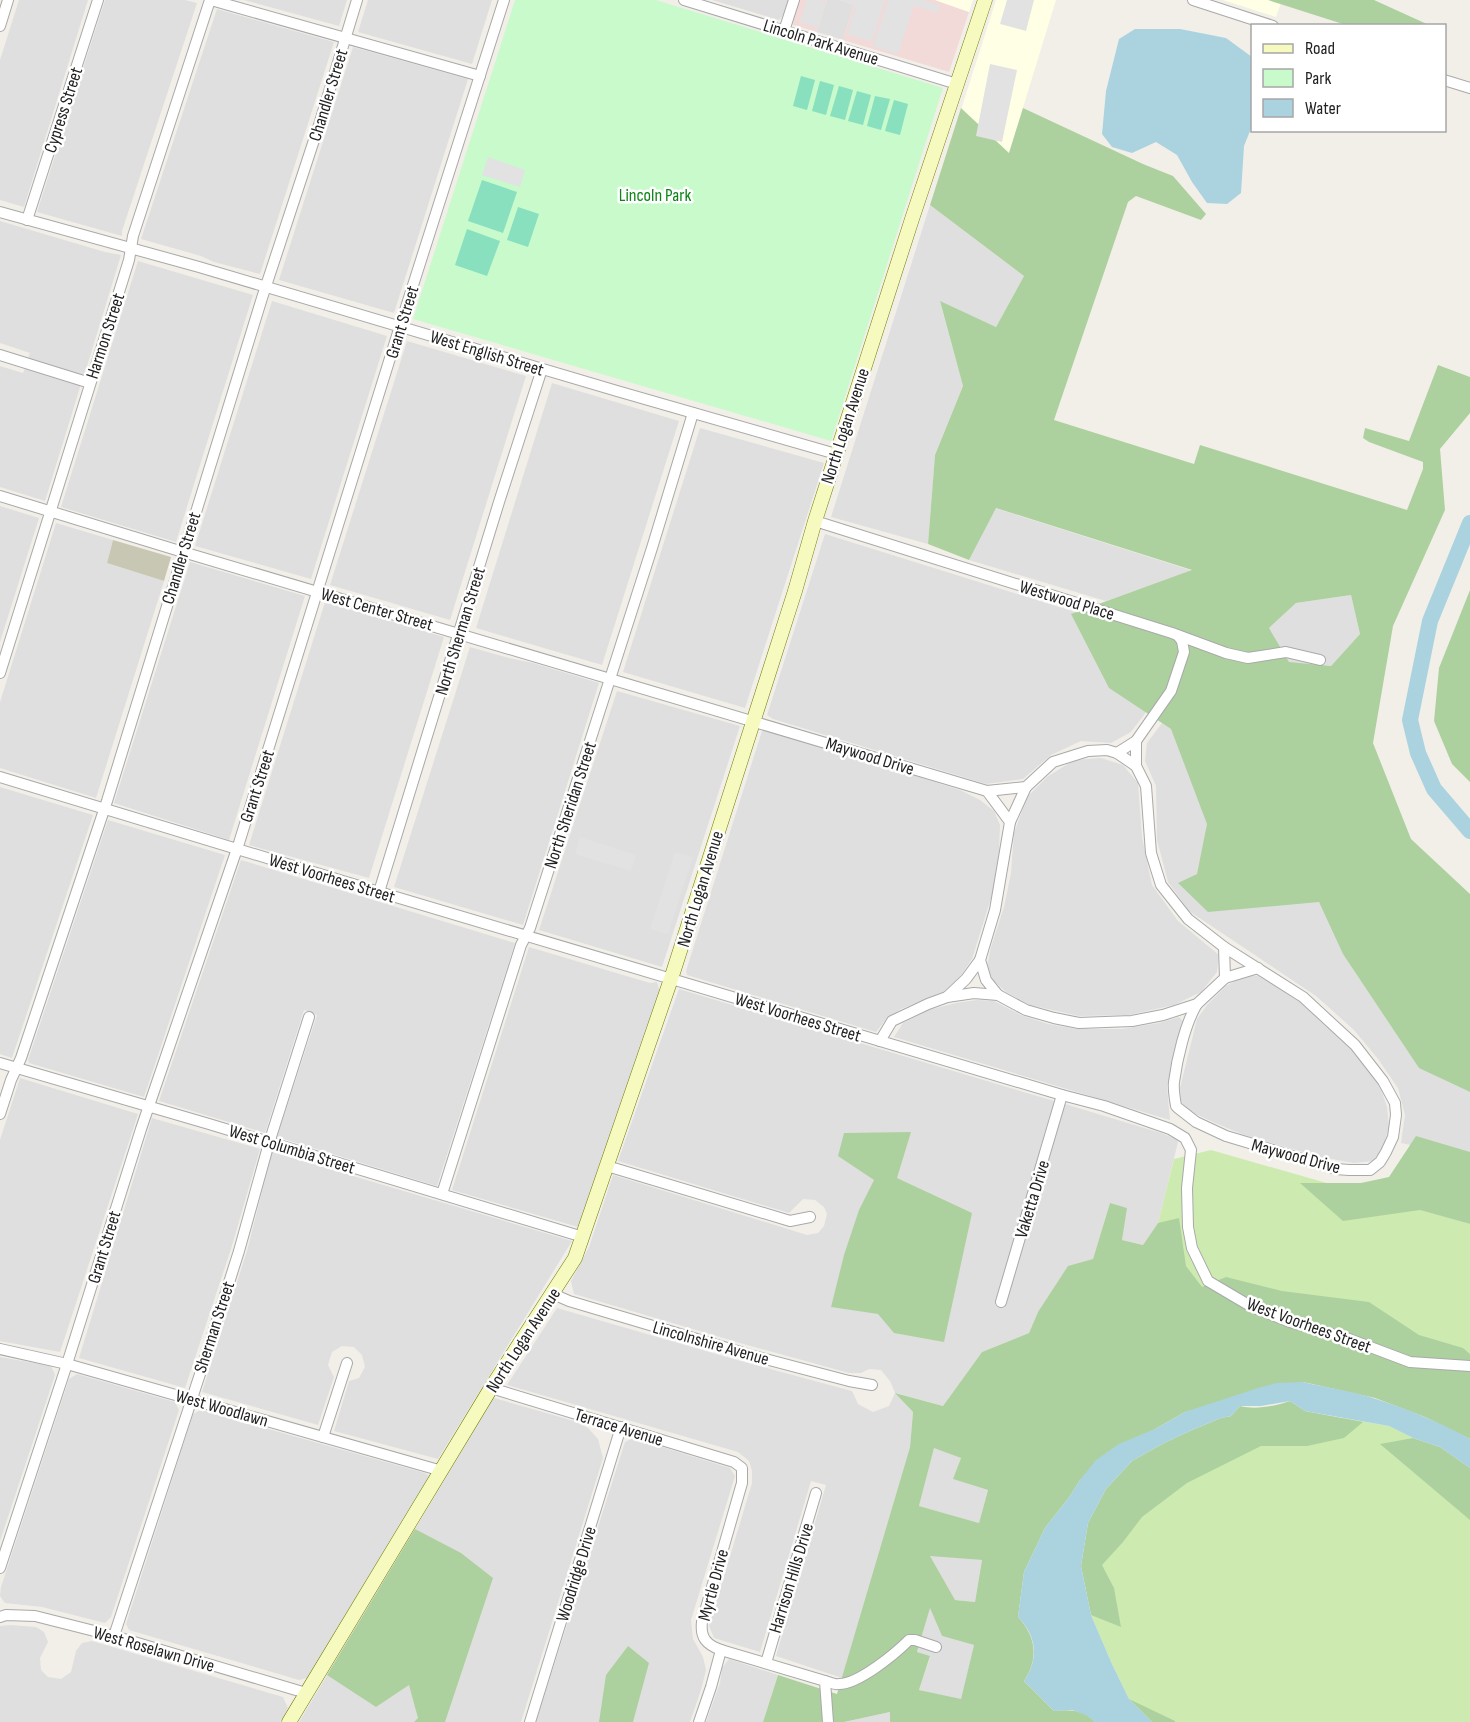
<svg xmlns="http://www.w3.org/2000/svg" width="1470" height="1722" font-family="'Sofia Sans Condensed',sans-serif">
<rect width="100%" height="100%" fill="#f2efe9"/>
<!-- residential -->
<g fill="#e0dfdf">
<path d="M19,0H88L24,207L0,200V60Z"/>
<path d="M105,0H185L197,3L122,231V236L37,212Z"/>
<path d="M244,0H347L339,26Z"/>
<path d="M368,0H492L472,64L358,32Z"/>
<path d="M712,0H788L784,14L779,20Z"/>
<path d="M827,0H839L854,5L843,40L817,32Z"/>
<path d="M217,9L334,42L260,274L214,262L201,256L141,239Z"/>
<path d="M353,47L468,79L394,313L279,280Z"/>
<path d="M930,205L1024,276L996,327L940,302L963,386L935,455L928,544L831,517Z"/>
<path d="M0,221L105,252L121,255L84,376L28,358L30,353L0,343Z"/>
<path d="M138,261L253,295L176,542L61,507Z"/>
<path d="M272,301L387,336L311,579L195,546Z"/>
<path d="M407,341L526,376L450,620L330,585Z"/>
<path d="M0,366L23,373L25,368L81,384L45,501L0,487Z"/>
<path d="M552,383L679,421L602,665L476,628Z"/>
<path d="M700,428L824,463L745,708L623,672Z"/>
<path d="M0,506L39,518L0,642Z"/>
<path d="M995,508L1193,571L1106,601L969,560Z"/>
<path d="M56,523L113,540L107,563L164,581L96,798L0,768V702Z"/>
<path d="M825,534L1171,642L1159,695L1131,732L1111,743L1081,741L1051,755L1023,779L986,784L773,719L767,715Z"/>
<path d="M190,562L305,596L229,840L114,803Z"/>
<path d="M1351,595L1360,634L1331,666L1289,663L1269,628L1296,603Z"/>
<path d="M325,602L444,637L369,878L249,845Z"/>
<path d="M470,647L509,658L533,663L599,683L523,925L394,887Z"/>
<path d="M617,691L740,726L662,967L539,930Z"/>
<path d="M1162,723L1185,738L1319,902L1441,1078L1470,1092V1157L1401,1143L1405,1115L1398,1088L1378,1059L1354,1030L1316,996L1189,911L1168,882L1157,840L1156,786L1145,761L1147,743Z"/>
<path d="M762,731L779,734L845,753L960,790L980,800L994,811L1000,825L999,852L992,895L972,959L959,978L945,991L901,1009L887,1018L876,1032L687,975L686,971Z"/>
<path d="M1101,758L1123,765L1138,783L1142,837L1152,885L1178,921L1219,955L1217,972L1201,992L1174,1005L1129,1015L1079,1016L1030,1005L1006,992L993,980L987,966L991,947L1004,907L1011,873L1014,833L1027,797L1047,777L1074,760Z"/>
<path d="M0,787L93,815L12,1058L0,1054Z"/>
<path d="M108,820L225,855L144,1097L29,1063L28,1060Z"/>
<path d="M241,860L515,943L437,1186L277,1137L317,1015L304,1010L265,1133L159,1101Z"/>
<path d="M529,947L650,983L657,982L660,992L578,1227L452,1190Z"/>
<path d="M1247,975L1258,976L1299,1001L1356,1053L1379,1083L1387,1107L1389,1127L1383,1147L1373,1161L1354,1163L1321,1157L1244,1135L1215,1123L1187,1110L1181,1101L1180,1088L1197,1019L1207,1005L1226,986Z"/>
<path d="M679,989L1054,1101L995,1305L1004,1307L1065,1104L1161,1133L1176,1139L1178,1142L1158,1223L1143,1245L1122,1240L1110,1203L1093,1259L1038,1312L1029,1333L982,1352L943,1406L896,1393L913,1412L910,1447L842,1678L776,1656L826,1485L811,1481L760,1652L714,1638L709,1626L752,1483V1471L749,1461L738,1452L507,1385L557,1308L737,1360L852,1391L858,1404L873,1412L889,1406L895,1393L890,1381L881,1370L869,1369L861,1373H849L747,1345L574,1294L571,1281L589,1247L613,1175L807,1235L818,1233L824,1226L827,1214L824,1207L815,1200L803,1199L789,1213L618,1161Z"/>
<path d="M977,1000L994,1001L1021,1015L1048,1024L1077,1029H1122L1159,1023L1179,1017L1183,1021L1167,1087L1170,1120L894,1037L903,1023L928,1010L956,1003Z"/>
<path d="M20,1078L138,1114L60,1352L0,1341V1140Z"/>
<path d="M152,1118L260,1149L231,1249L185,1388L79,1358Z"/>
<path d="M272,1152L572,1241L438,1459L334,1431L349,1381L359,1378L365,1367L362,1355L354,1347L342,1346L332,1352L328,1365L334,1377L318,1425L202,1392L247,1251Z"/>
<path d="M0,1357L51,1366L55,1375L0,1541Z"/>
<path d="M77,1374L175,1402L179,1410L111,1617L105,1623L42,1607L5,1603L0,1596L1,1587L69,1379Z"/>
<path d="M494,1398L574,1421L588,1428L598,1439L603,1458L521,1722H299Z"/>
<path d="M201,1410L425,1473L429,1476L307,1678L299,1680L129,1630L126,1624L193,1414Z"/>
<path d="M633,1438L730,1468L735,1476L691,1620L693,1639L703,1657L706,1670L701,1690L690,1722H536L625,1442Z"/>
<path d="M934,1447L961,1458L954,1479L988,1490L979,1523L919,1506Z"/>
<path d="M929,1555L982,1560L975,1602L954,1600Z"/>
<path d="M930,1607L942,1636L974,1645L961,1700L919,1690L930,1657L917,1652Z"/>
<path d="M11,1625L36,1627L44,1632L48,1642L40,1658L41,1670L48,1677L61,1679L71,1672L76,1651L82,1643L92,1641L283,1697L288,1708L280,1722H0V1626Z"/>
<path d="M729,1659L778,1675L763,1722H706L720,1683L722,1668Z"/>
<path d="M890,1712V1722H844Z"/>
</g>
<!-- commercial -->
<g fill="#f2dad9">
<path d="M799,0H827L817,32L793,25L794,14Z"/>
<path d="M839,0H935L969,12L949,72L843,40L854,5Z"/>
</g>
<!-- education -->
<g fill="#ffffe5">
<path d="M935,0H973L969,12Z"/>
<path d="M996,0H1056L1009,153L953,135Z"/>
<path d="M1223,0H1282L1276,17Z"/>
</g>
<!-- construction -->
<path fill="#c7c7b4" d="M113,540L171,557L164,581L107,563Z"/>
<!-- grass -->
<g fill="#cdebb0">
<path d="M1211,1150L1470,1224V1416L1201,1306L1158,1223L1174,1159Z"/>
<path d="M1344,1418L1389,1426L1413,1438L1470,1509V1722H1152L1129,1699L1112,1664L1091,1615L1106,1489Z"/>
</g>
<!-- forest -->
<g fill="#add19e" fill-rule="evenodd">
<path d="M1268,0H1374L1429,25H1346Z"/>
<path d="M961,108L1009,153L1023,108L1143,164L1173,176L1206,214L1201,220L1136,196L1128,202L1054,420L1194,464L1200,445L1407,510L1423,469V462L1369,442L1363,438L1365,428L1409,441L1438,365L1470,377V413L1440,449L1445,510L1393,626L1373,743L1411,839L1470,894V1092L1419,1068L1343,954L1319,902L1208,912L1178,883L1197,874L1207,824L1171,729L1109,688L1071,614L1192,570L996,508L969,560L928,544L935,455L963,386L940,301L996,327L1024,276L930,205ZM1351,595L1360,634L1331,666L1289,662L1269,628L1296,603Z"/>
<path d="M1470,590V782L1452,764L1434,721L1439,668Z"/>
<path d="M911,1132L897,1178L972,1213L944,1342L894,1333L878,1314L831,1307L844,1255L859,1210L874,1180L838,1156L844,1133Z"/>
<path d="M1416,1136L1470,1152V1224L1420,1210L1343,1221L1300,1183H1361L1389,1177Z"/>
<path d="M1110,1203L1127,1208L1122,1240L1143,1245L1158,1223L1179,1218L1186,1266L1202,1287L1226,1277L1282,1291L1369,1302L1419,1335L1463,1348L1470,1354V1439L1425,1417L1375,1398L1303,1382L1185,1412L1157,1428L1080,1480L1070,1496L1045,1528L1024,1572L1018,1617C1036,1636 1039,1659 1024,1681L1054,1711C1069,1709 1085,1710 1095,1722H890V1712L844,1722H763L778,1675L837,1694L910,1447L913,1412L895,1393L943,1406L982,1352L1029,1333L1038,1312L1068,1266L1093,1259ZM934,1448L961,1458L953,1479L988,1490L979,1523L919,1506ZM930,1556L982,1560L975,1602L955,1600ZM930,1608L942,1636L974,1645L961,1699L919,1690L930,1656L917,1652Z"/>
<path d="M1290,1401L1305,1411L1363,1422L1344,1438L1307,1446H1261L1187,1483L1142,1517L1123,1542L1102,1565L1114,1588L1121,1627L1091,1615L1081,1566L1088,1523L1106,1489L1132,1461L1164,1443L1192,1430L1221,1418L1231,1416L1240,1406C1256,1410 1275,1406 1290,1401Z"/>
<path d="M1413,1438L1440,1447L1470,1468V1520L1380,1444Z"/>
<path d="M415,1529L461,1553L493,1578L445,1722H414L418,1718L409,1685L376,1707L327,1675Z"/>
<path d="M628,1646L649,1663L633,1722H599L606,1675Z"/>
<path d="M1129,1699L1175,1721V1722H1152Z"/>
</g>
<!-- park -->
<path fill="#c8facc" d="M515,0H656L943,88L831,441L413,319Z"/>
<!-- pitch -->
<g fill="#88e0be">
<path d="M801,76L815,80L807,110L793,106Z"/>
<path d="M820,81L834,85L826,115L812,111Z"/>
<path d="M839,86L853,90L845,120L830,116Z"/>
<path d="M857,91L871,95L863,125L848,121Z"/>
<path d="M875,96L890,99L881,130L867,126Z"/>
<path d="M894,100L908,104L900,135L885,131Z"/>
<path d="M482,180L517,192L503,233L468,221Z"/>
<path d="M518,207L539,214L528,247L507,240Z"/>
<path d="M467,229L500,241L487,276L455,265Z"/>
</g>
<!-- parking -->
<g fill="#e2e2e2">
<path d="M807,0H820L826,2L818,28L800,22Z"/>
<path d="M839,0H885L872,42L847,34L856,6Z"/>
<path d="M888,0H923L940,6L937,13L914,5L898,54L873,46Z"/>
<path d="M1007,0H1034L1026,31L1000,24Z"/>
<path d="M990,64L1017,70L1002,142L976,136Z"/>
<path d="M488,157L525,170L520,187L482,175Z"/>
<path d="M580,837L636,855L631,871L575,854Z"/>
<path d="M675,852L693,857L668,934L650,929Z"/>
</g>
<!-- water -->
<g fill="#aad3df">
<path d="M1135,29H1180L1226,38L1252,57V126L1244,146L1241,193L1227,204L1207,203L1192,182L1177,155L1156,142L1132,153L1112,147L1102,134L1106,91L1119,39Z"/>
<path d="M1303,1382C1327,1388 1353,1391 1376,1399C1408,1409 1441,1423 1470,1439V1468L1440,1447L1413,1438L1389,1426L1305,1411L1290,1401L1261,1406H1240L1231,1416L1221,1418L1192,1430L1164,1443L1132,1461L1106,1489L1088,1523L1081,1566L1091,1615L1112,1664L1129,1699L1152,1722H1095L1086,1715L1072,1710L1054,1711L1024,1681C1039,1659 1037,1636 1018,1617L1024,1572L1045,1528L1070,1496L1080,1480L1096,1460L1119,1444L1157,1428L1185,1412L1258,1388L1277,1383Z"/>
</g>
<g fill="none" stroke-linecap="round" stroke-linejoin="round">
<!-- river -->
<path stroke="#aad3df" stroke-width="16" d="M1470,523L1430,621L1410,720L1418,753L1434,789L1470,831"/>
<!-- street casing -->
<g stroke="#a9a9a9" stroke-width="12">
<g id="street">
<path d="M211,0L480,76"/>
<path d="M684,0L957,84"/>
<path d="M1193,0L1273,26"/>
<path d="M0,26L8,0"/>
<path d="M784,31L794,0"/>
<path d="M1444,80L1470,88"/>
<path d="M0,212L199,267L617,391L836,454"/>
<path d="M27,220L98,0"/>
<path d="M0,355L90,383"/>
<path d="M0,496L183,552L987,791L1026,787L1053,762L1088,751L1107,750L1117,753L1136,766L1146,786L1151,853L1161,885L1188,919L1224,947L1303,997L1355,1045L1383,1081L1395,1103L1396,1115L1393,1137L1386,1152L1380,1162L1370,1170H1349L1336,1169L1226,1136L1196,1122L1178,1108L1176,1106C1175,1099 1173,1090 1174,1082C1177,1059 1185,1024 1197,1004"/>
<path d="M815,521L1172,633L1226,653L1248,658L1286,652L1320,660"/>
<path d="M0,673L129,260L133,236L210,0"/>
<path d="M1136,741V766"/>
<path d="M1117,753L1136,741L1171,691L1184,652L1182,641L1178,636"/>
<path d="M0,777L379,892L1062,1095L1104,1106L1170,1129L1185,1138L1191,1150L1187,1188L1188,1227L1192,1248L1208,1281L1252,1307L1290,1322L1349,1339L1410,1362L1470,1366"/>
<path d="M987,791L1010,822L995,910L980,960L986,980L998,995"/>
<path d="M1010,822L1026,787"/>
<path d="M379,892L499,502L542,369"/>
<path d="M1224,947L1225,978"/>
<path d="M947,997L966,979L980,960"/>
<path d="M880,1041L892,1021L928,1004L947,997L974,993L998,995L1026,1010L1054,1018L1079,1023L1132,1021L1163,1015L1197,1004L1225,978L1258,968"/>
<path d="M0,1063L209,1124L583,1237"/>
<path d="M0,1114L11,1080L21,1058L107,801L262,298L319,125L357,0"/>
<path d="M607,1166L790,1221L810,1217"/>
<path d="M442,1194L521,945L530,928L652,548L693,413"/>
<path d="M553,1294L569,1301L754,1356L849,1381L872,1385"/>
<path d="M1001,1302L1062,1095"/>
<path d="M0,1349L67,1364L442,1471"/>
<path d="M491,1388L734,1462L742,1468V1483L702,1622C700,1638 707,1645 721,1650L711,1687L699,1722"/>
<path d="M323,1437L347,1363"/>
<path d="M0,1568L67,1364L141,1129L239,843L400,326L504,0"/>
<path d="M0,1617L6,1615L35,1616L114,1636L306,1693"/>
<path d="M114,1636L201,1371L239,1251L269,1143L309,1017"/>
<path d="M721,1650L825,1681L828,1722"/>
<path d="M766,1663L816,1493"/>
<path d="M825,1681C829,1682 835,1685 839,1684C859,1684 896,1653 909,1640H915L936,1647"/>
<path d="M530,1722L621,1427"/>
</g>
</g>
<!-- secondary casing -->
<g stroke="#707d05" stroke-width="15">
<path id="secondary" d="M289,1722L491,1388L575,1258L671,979L795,591L815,521L912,219L985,0"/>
</g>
<!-- street -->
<use href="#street" stroke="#fff" stroke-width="10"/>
<!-- secondary -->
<use href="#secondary" stroke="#f7fabf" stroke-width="14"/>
</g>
<g text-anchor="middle" stroke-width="5" stroke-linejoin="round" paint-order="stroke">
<!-- street labels -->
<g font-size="18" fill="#222" stroke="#fff">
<text transform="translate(821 42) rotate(17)" y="6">Lincoln Park Avenue</text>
<text transform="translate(328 95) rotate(-73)" y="6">Chandler Street</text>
<text transform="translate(63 110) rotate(-72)" y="6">Cypress Street</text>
<text transform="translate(402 322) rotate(-73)" y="6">Grant Street</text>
<text transform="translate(105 336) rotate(-72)" y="6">Harmon Street</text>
<text transform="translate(487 353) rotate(17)" y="6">West English Street</text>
<text transform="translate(845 426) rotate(-72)" y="6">North Logan Avenue</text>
<text transform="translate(181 558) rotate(-73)" y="6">Chandler Street</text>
<text transform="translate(1067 600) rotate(17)" y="6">Westwood Place</text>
<text transform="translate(377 609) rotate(16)" y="6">West Center Street</text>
<text transform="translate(460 631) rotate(-73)" y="6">North Sherman Street</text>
<text transform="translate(870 756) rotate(17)" y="6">Maywood Drive</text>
<text transform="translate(257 786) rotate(-72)" y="6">Grant Street</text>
<text transform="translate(570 805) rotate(-72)" y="6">North Sheridan Street</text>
<text transform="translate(332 878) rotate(17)" y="6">West Voorhees Street</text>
<text transform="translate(700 889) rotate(-73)" y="6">North Logan Avenue</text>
<text transform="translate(798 1017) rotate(17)" y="6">West Voorhees Street</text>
<text transform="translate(292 1149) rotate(17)" y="6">West Columbia Street</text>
<text transform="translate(1296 1156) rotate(15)" y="6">Maywood Drive</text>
<text transform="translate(1032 1199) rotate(-73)" y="6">Vaketta Drive</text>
<text transform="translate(104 1247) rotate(-73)" y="6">Grant Street</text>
<text transform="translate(1309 1325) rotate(20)" y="6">West Voorhees Street</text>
<text transform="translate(214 1327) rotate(-72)" y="6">Sherman Street</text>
<text transform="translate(523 1340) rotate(-57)" y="6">North Logan Avenue</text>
<text transform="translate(711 1343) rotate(16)" y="6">Lincolnshire Avenue</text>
<text transform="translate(222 1408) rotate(16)" y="6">West Woodlawn</text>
<text transform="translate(619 1427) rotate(17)" y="6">Terrace Avenue</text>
<text transform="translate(576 1574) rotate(-73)" y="6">Woodridge Drive</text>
<text transform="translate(791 1578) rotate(-73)" y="6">Harrison Hills Drive</text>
<text transform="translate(713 1585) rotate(-75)" y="6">Myrtle Drive</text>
<text transform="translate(154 1649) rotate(16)" y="6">West Roselawn Drive</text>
</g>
<!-- park labels -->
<g font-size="18" fill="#0c8416" stroke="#fff">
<text x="655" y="201">Lincoln Park</text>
</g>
</g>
<!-- legend -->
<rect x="1251" y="24" width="195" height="108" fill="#ffffff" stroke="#a7a7a7" stroke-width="1.5"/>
<rect x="1263" y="44" width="30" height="9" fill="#f7fabf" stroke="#a7a7a7" stroke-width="1.5"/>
<text x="1305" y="54" font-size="18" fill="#222222">Road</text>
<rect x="1263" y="69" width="30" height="18" fill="#c8facc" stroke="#a7a7a7" stroke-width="1.5"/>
<text x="1305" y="84" font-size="18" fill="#222222">Park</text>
<rect x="1263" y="99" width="30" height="18" fill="#aad3df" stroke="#a7a7a7" stroke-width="1.5"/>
<text x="1305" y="114" font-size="18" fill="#222222">Water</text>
</svg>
